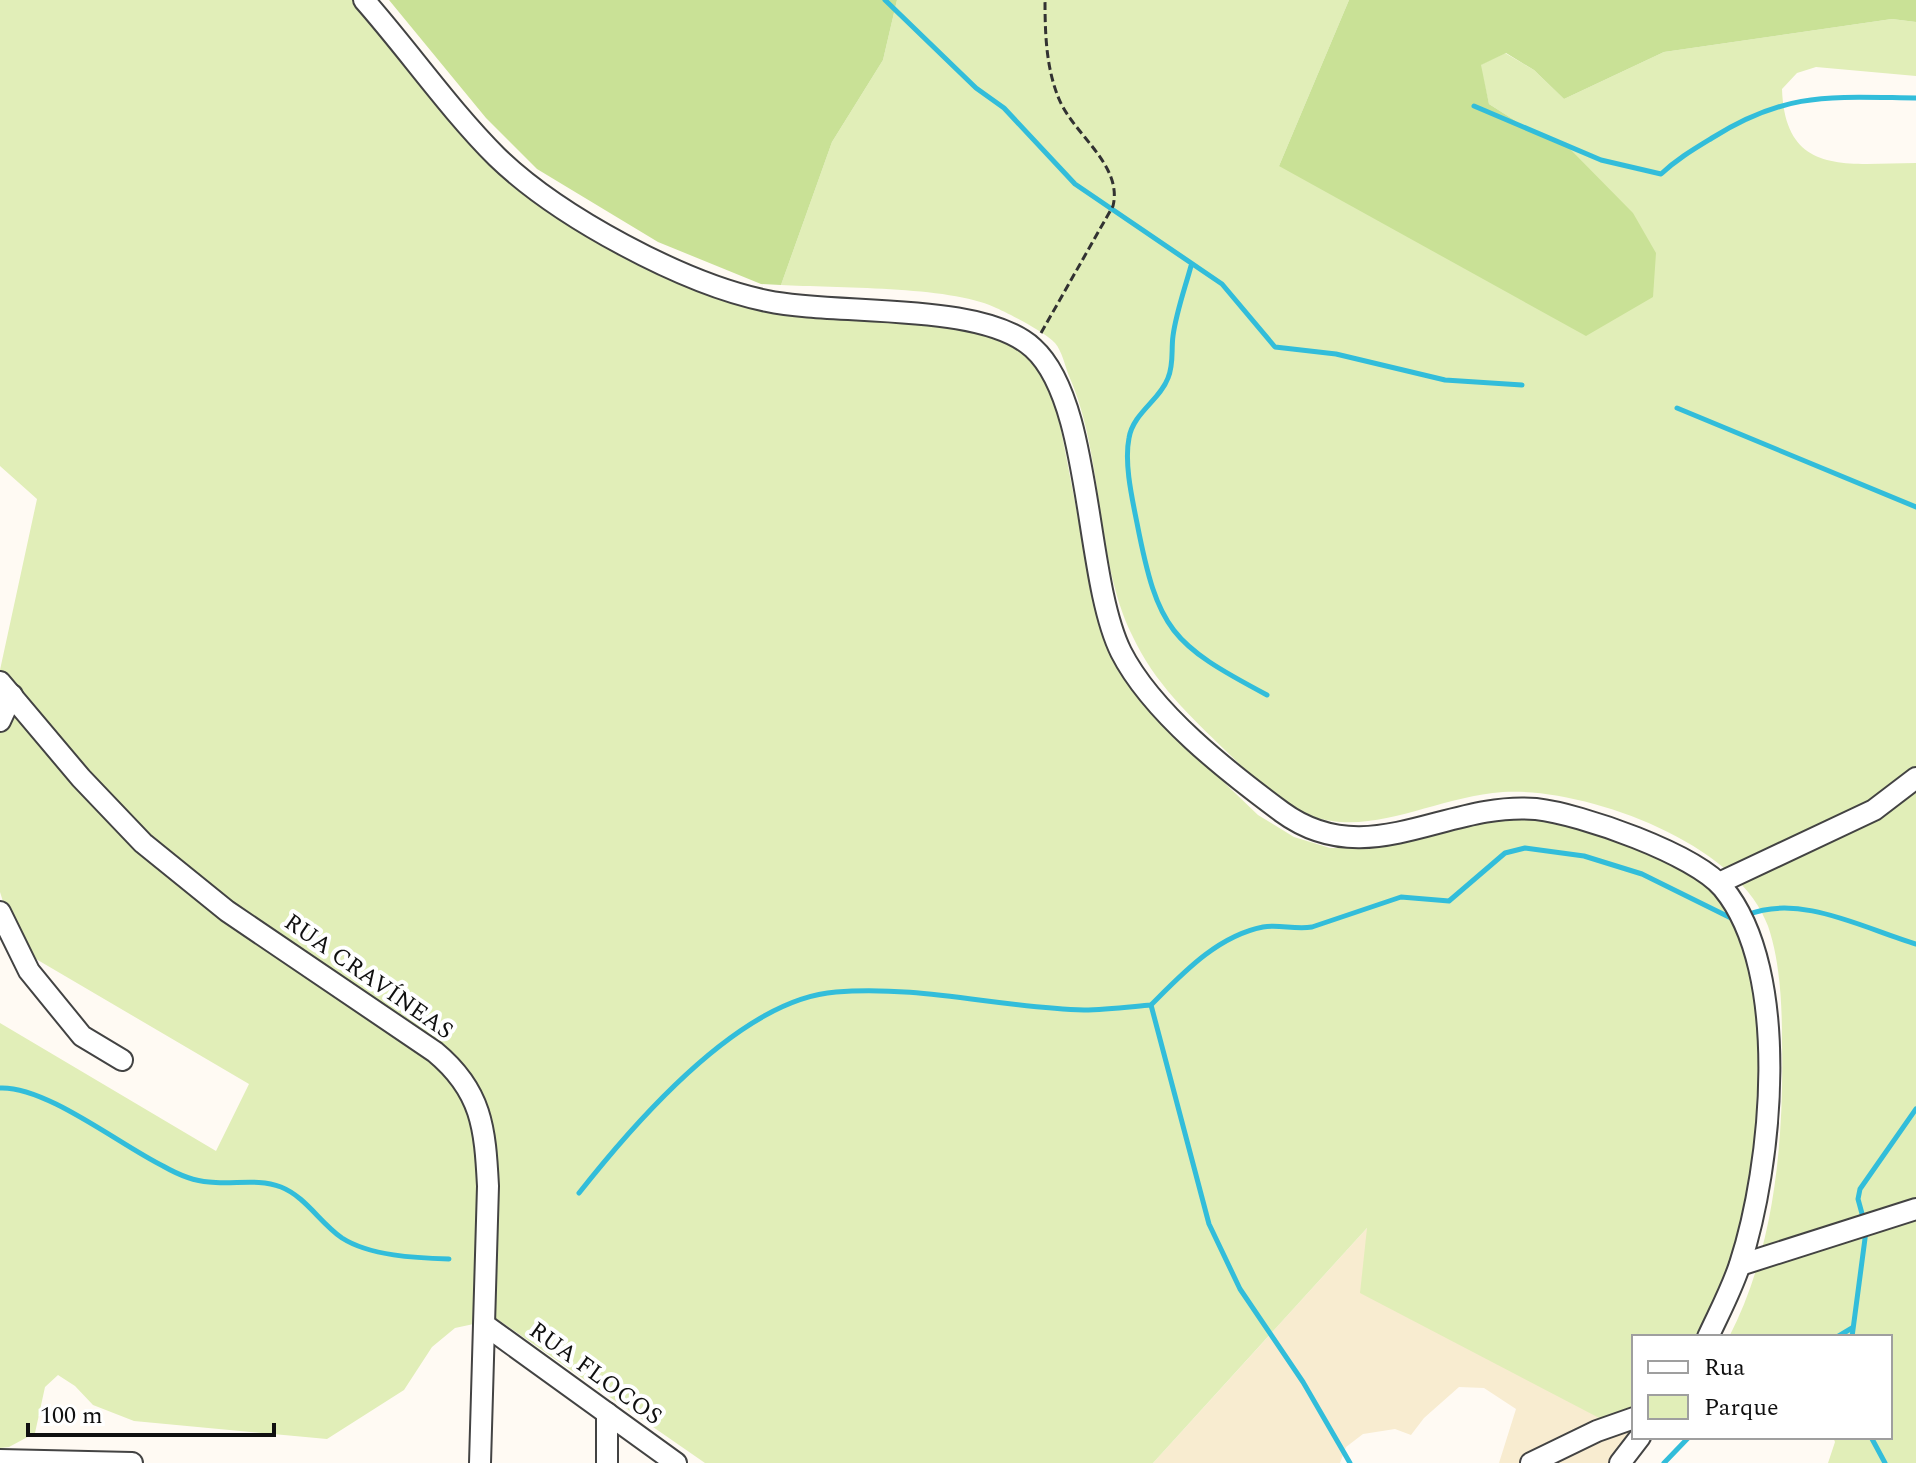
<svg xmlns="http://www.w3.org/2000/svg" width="1916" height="1463" font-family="Spectral,serif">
<rect width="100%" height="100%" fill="#fffaf3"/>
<!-- farmland -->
<path fill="#f8ecd0" d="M1368,1227L1634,1411V1436L1612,1463H1499L1516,1409L1484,1388L1459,1387L1424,1418L1411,1435L1395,1429L1363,1434L1346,1447L1340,1463H1153Z"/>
<!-- green -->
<g fill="#e1eeb8">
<path d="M0,0H358L521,188L756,308L983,328L1035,359L1057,409L1090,580L1106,641L1161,722L1258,815L1294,837L1330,848H1369L1504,817L1550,820L1619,838L1680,864L1719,893L1745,935L1757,1005L1758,1068L1755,1139L1743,1222L1730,1271L1702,1337H1634V1411L1605,1421L1360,1293L1367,1228L1153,1463H705L497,1319L455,1328L432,1347L404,1390L327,1439L134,1421L93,1405L75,1386L58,1375L45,1387L35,1433L9,1447L0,1448V983V1023L216,1151L249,1084L36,959L6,911L0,892V670L37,499L0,466Z"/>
<path d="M897,0H1349L1279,166L1522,125L1489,104L1480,65L1505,53L1534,70L1564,99L1664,52L1892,19L1916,22V76L1816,67L1797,73L1782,89C1785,178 1849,163 1916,163V1463H1828L1835,1442L1833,1437H1890V1337H1729C1775,1248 1784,1140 1782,1041C1782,1004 1780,961 1768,926C1739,843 1585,787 1503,792C1420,798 1350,855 1273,795C1256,782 1242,766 1227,752C1190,716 1154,683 1132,635C1095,560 1104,455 1069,376C1065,366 1062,351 1055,343C1045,332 1008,313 994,307C950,286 833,288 781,285L832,142L883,60Z"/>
</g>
<!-- forest -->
<g fill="#c9e196">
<path d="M389,0H897L883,60L832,142L781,285L761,284L658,242L537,169L486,118Z"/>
<path d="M1349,0H1916V22L1892,19L1664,52L1564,99L1534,70L1506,53L1481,65L1489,104L1522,125L1567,146L1633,213L1656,253L1653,297L1586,336L1279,166Z"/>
</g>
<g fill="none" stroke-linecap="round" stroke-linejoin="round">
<!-- stream -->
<g stroke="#32bdda" stroke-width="5">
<path d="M885,0L976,88L1004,108L1075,184L1222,284L1275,347L1336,354L1445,380L1522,385"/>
<path d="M1474,106L1601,160L1661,174C1677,159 1694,149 1712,138C1787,91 1831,97 1916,98"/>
<path d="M1191,266C1185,288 1176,313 1173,336C1171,350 1174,364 1168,378C1160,400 1133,413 1129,438C1124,463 1132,498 1137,523C1158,631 1171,644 1267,695"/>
<path d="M1677,408L1916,507"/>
<path d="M1747,915C1800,893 1865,929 1916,944"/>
<path d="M1151,1005L1209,1224L1240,1289L1303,1382L1350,1463"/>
<path d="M0,1088C46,1086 120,1145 163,1166C177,1174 193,1181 209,1182C233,1185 257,1178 281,1187C306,1197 320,1223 342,1238C370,1256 416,1258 449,1259"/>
<path d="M579,1193C635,1122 741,999 836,992C920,985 1002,1008 1084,1010C1106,1010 1129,1007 1151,1005C1182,974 1217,936 1263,927C1279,924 1295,930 1312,927L1401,897L1449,901L1505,853L1525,848L1584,856L1642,874L1731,918"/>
<path d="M1864,1221L1858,1199L1860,1189L1916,1109"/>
<path d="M1837,1337L1852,1328"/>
<path d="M1852,1337L1866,1231"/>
<path d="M1871,1437L1885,1463"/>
<path d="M1664,1463L1689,1437"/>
</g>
<!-- minor casing -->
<g stroke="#434343" stroke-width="24">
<g id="minor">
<path d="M364,0C409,51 449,109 497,157C558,216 683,284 767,301C837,316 982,301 1033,348C1093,402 1084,577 1121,652C1152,713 1228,772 1282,812C1367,874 1446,801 1536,809C1581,814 1695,854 1723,888C1792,972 1772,1166 1740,1264C1732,1289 1719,1313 1708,1337"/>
<path d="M0,682L81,778L143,843L227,911L435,1052C482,1091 485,1128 488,1186L480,1463"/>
<path d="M0,721L12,695"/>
<path d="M1719,883L1874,810L1916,778"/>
<path d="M0,912L29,971L82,1036L122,1060"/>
<path d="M1740,1265L1916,1209"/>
<path d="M485,1325L676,1463"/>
<path d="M0,1460L132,1463"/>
<path d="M607,1463V1413"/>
<path d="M1531,1463L1597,1431L1634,1418"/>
<path d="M1620,1463L1640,1437"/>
</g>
</g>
<!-- path -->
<path stroke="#323232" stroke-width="3" stroke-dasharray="8 4" stroke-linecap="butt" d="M1041,333L1113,206C1123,165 1074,135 1059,99C1046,68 1045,33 1045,0"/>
<!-- minor -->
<use href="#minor" stroke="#fff" stroke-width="20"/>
</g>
<g text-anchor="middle" stroke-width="8" stroke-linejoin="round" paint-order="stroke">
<!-- street labels -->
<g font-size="24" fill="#101010" stroke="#fff">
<text transform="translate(369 976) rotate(35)" y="8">RUA CRAVÍNEAS</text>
<text transform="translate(596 1373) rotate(36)" y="8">RUA FLOCOS</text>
</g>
</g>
<!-- legend -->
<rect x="1632" y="1335" width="260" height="104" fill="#ffffff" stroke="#9f9f9f" stroke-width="2"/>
<rect x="1648" y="1361" width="40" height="12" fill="#ffffff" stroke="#9f9f9f" stroke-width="2"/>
<text x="1704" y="1375" font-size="24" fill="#101010">Rua</text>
<rect x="1648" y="1395" width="40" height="24" fill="#e1eeb8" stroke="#9f9f9f" stroke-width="2"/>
<text x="1704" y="1415" font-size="24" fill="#101010">Parque</text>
<!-- scale -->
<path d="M28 1423v12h246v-12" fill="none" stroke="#101010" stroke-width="4"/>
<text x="40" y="1423" font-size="24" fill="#101010" stroke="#ffffff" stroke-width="6" paint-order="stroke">100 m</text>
</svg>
